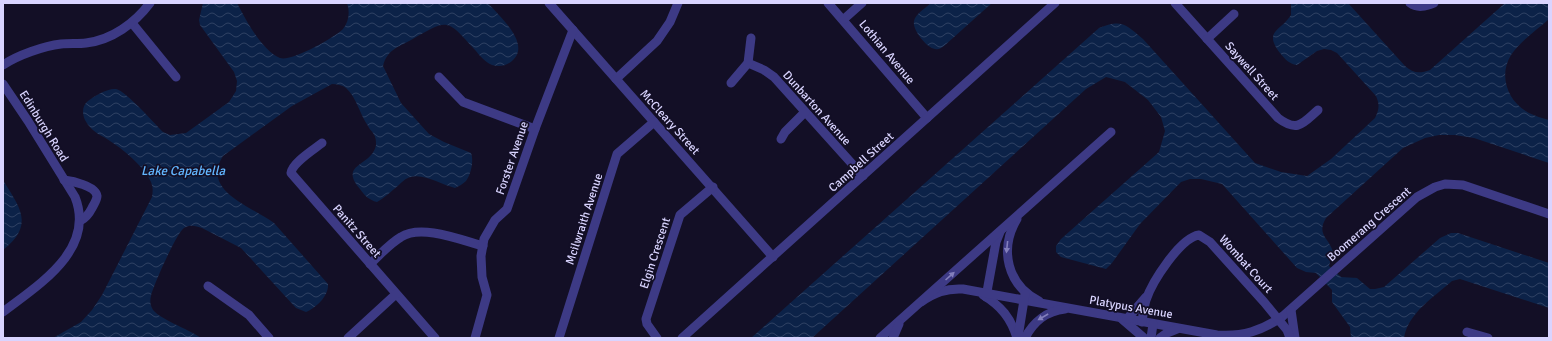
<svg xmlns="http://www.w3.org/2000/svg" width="1552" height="341" font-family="Signika,sans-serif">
<defs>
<pattern id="water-waves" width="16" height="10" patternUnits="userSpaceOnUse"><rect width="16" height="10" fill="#0c2248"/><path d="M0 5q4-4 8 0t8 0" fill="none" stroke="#2f4163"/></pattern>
</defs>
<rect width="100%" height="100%" fill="#130f26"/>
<!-- water -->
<g fill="url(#water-waves)">
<path d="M203,3H237C246,20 262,51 280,58C291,62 334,38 343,29C349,21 350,12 347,3H488C499,16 532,44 512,61C506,66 499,67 492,65C485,62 480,56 476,51C446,18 449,18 411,40C398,47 387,50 383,66L401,103L429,134L444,142L471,153C474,161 471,174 466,181C463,184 459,186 455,188C438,184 417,168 402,182C394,189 386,197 377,202C369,200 365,196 360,189C338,163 372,167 376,145C376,141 376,137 373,133C372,131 369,129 368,126C360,115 357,98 346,88C342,85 337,84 332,84L292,106L223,156C200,191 253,207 274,223L328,284C329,296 316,308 306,312L296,308L241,248L202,228C196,226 190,224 184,228C177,232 153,286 151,296C150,300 150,304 152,308C156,318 189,329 201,338H53L81,322L92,310L102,295L152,197C153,191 153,187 151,182C146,169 124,150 113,143C101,134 93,134 85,120C82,113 82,106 88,101C94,96 108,88 116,89C126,91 155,124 163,132L170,135L186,133L229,102L236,91L237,81L234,72L200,25L199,20Z"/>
<path d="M931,3H992L944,46C941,48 939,50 935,49C927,48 912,30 914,21C915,14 926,8 931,3Z"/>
<path d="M1291,3H1348L1405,66C1413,73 1419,74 1430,70L1505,3H1549V19C1537,30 1520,41 1511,55C1498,76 1508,102 1529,113C1535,116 1542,118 1549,120V163L1474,138L1455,135H1439L1425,138L1403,148L1326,218C1316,235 1329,237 1333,252L1329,266L1341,277L1357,278L1370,289H1375L1384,287L1440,238L1451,233H1458L1549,263V308L1460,279L1452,281C1434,297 1408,313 1404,338H1351L1350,327L1332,302V290L1316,273L1306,272L1297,268L1222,184L1201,179H1190L1181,182L1140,224L1112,263L1106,269L1061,257L1056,252V246L1061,239L1159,152L1165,131L1161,117L1148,100L1125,82L1106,77L1086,89L812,338H751L1099,28C1122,19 1125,24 1143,39L1255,163L1281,172L1307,176L1331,159L1375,118C1379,110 1380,105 1376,96L1337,53L1331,50L1324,49L1317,51L1297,65C1289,64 1285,59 1280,53C1263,31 1281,31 1291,15Z"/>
<path d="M3,180C20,208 35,225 3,250Z"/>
</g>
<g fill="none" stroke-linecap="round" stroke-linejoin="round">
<!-- minor -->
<g stroke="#3d3a85" stroke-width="9">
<path d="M549,3L773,257"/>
<path d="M828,3L927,118"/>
<path d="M1175,3L1278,118C1298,133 1303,123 1318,110"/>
<path d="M1410,3C1418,9 1426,6 1434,3"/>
<path d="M844,19L862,3"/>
<path d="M132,23L176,77"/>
<path d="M1207,39L1234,14"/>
<path d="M748,63L764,70L774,77L863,176"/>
<path d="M3,65C18,55 44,46 61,44C69,43 78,44 86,43C112,40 135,23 150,3"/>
<path d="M439,77L463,102L535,129"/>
<path d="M616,79L657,41L670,22L678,3"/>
<path d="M731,83L748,63L751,38"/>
<path d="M3,84L28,121L75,197C96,250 38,285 3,312"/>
<path d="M781,139L785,132L805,112"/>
<path d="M322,143C313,150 292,163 291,173L435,338"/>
<path d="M64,180C72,181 96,186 97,196C97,200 94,204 92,208C89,214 86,218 80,221"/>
<path d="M1017,219C999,249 1007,285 1039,301"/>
<path d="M370,264C380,255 389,244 401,237C421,224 461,240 483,246"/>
<path d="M208,286L249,315L269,338"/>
<path d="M983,295C1001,306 1011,318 1017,338"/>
<path d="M986,297L996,242L1000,232"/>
<path d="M921,302C934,293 946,288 963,289L1217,335C1242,337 1262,331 1283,316L1417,197L1435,187L1445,184L1463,185L1549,214"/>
<path d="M1291,310L1295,338"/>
<path d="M1122,319L1144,338"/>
<path d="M1127,319L1146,297"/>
<path d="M1142,322C1143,314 1144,307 1146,300C1152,282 1180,238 1199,235L1210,242L1264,302L1287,330L1290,338"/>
<path d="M1467,332L1488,338"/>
<path d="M1018,337L1025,294"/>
<path d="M348,338L396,294"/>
<path d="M475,338L487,295L482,277L481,256L484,239L495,220L507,209L535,129L573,30"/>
<path d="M559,338L617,154L654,122"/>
<path d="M657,338L647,324L646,319L680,215L713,187"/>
<path d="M682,338L1055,3"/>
<path d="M880,338L1111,132"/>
<path d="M893,338L899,324"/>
<path d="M1025,338C1033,322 1047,311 1065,309"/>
<path d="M1151,338L1153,324"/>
<path d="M1160,338L1167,333L1177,329"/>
</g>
</g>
<!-- one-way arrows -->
<defs><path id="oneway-solid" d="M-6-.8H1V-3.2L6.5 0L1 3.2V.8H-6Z"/></defs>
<g fill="#837fbc">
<use href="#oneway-solid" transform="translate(1007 247) rotate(96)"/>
<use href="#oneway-solid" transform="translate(950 276) rotate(-42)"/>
<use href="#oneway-solid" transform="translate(1043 317) rotate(150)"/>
</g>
<g text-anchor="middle" stroke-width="3.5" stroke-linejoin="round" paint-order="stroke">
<!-- street labels -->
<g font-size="12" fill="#d9d4ff" stroke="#130f26">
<text transform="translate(887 52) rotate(50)" y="4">Lothian Avenue</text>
<text transform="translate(1252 71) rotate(48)" y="4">Saywell Street</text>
<text transform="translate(817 108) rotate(48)" y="4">Dunbarton Avenue</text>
<text transform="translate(670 122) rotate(48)" y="4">McCleary Street</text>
<text transform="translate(44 126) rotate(58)" y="4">Edinburgh Road</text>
<text transform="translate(512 158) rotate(-71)" y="4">Forster Avenue</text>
<text transform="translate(861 162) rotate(-42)" y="4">Campbell Street</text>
<text transform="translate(584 219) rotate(-72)" y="4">Mcilwraith Avenue</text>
<text transform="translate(1369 224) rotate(-41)" y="4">Boomerang Crescent</text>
<text transform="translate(357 231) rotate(49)" y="4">Panitz Street</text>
<text transform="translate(655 253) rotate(-72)" y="4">Elgin Crescent</text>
<text transform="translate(1246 264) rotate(48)" y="4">Wombat Court</text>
<text transform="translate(1131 307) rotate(10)" y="4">Platypus Avenue</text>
</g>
<!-- water labels -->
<g font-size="13" font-style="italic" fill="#62b6ff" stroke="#130f26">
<text x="183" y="175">Lake Capabella</text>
</g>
</g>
<!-- border -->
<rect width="1552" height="341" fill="none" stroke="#d9d4ff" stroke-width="8"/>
</svg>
